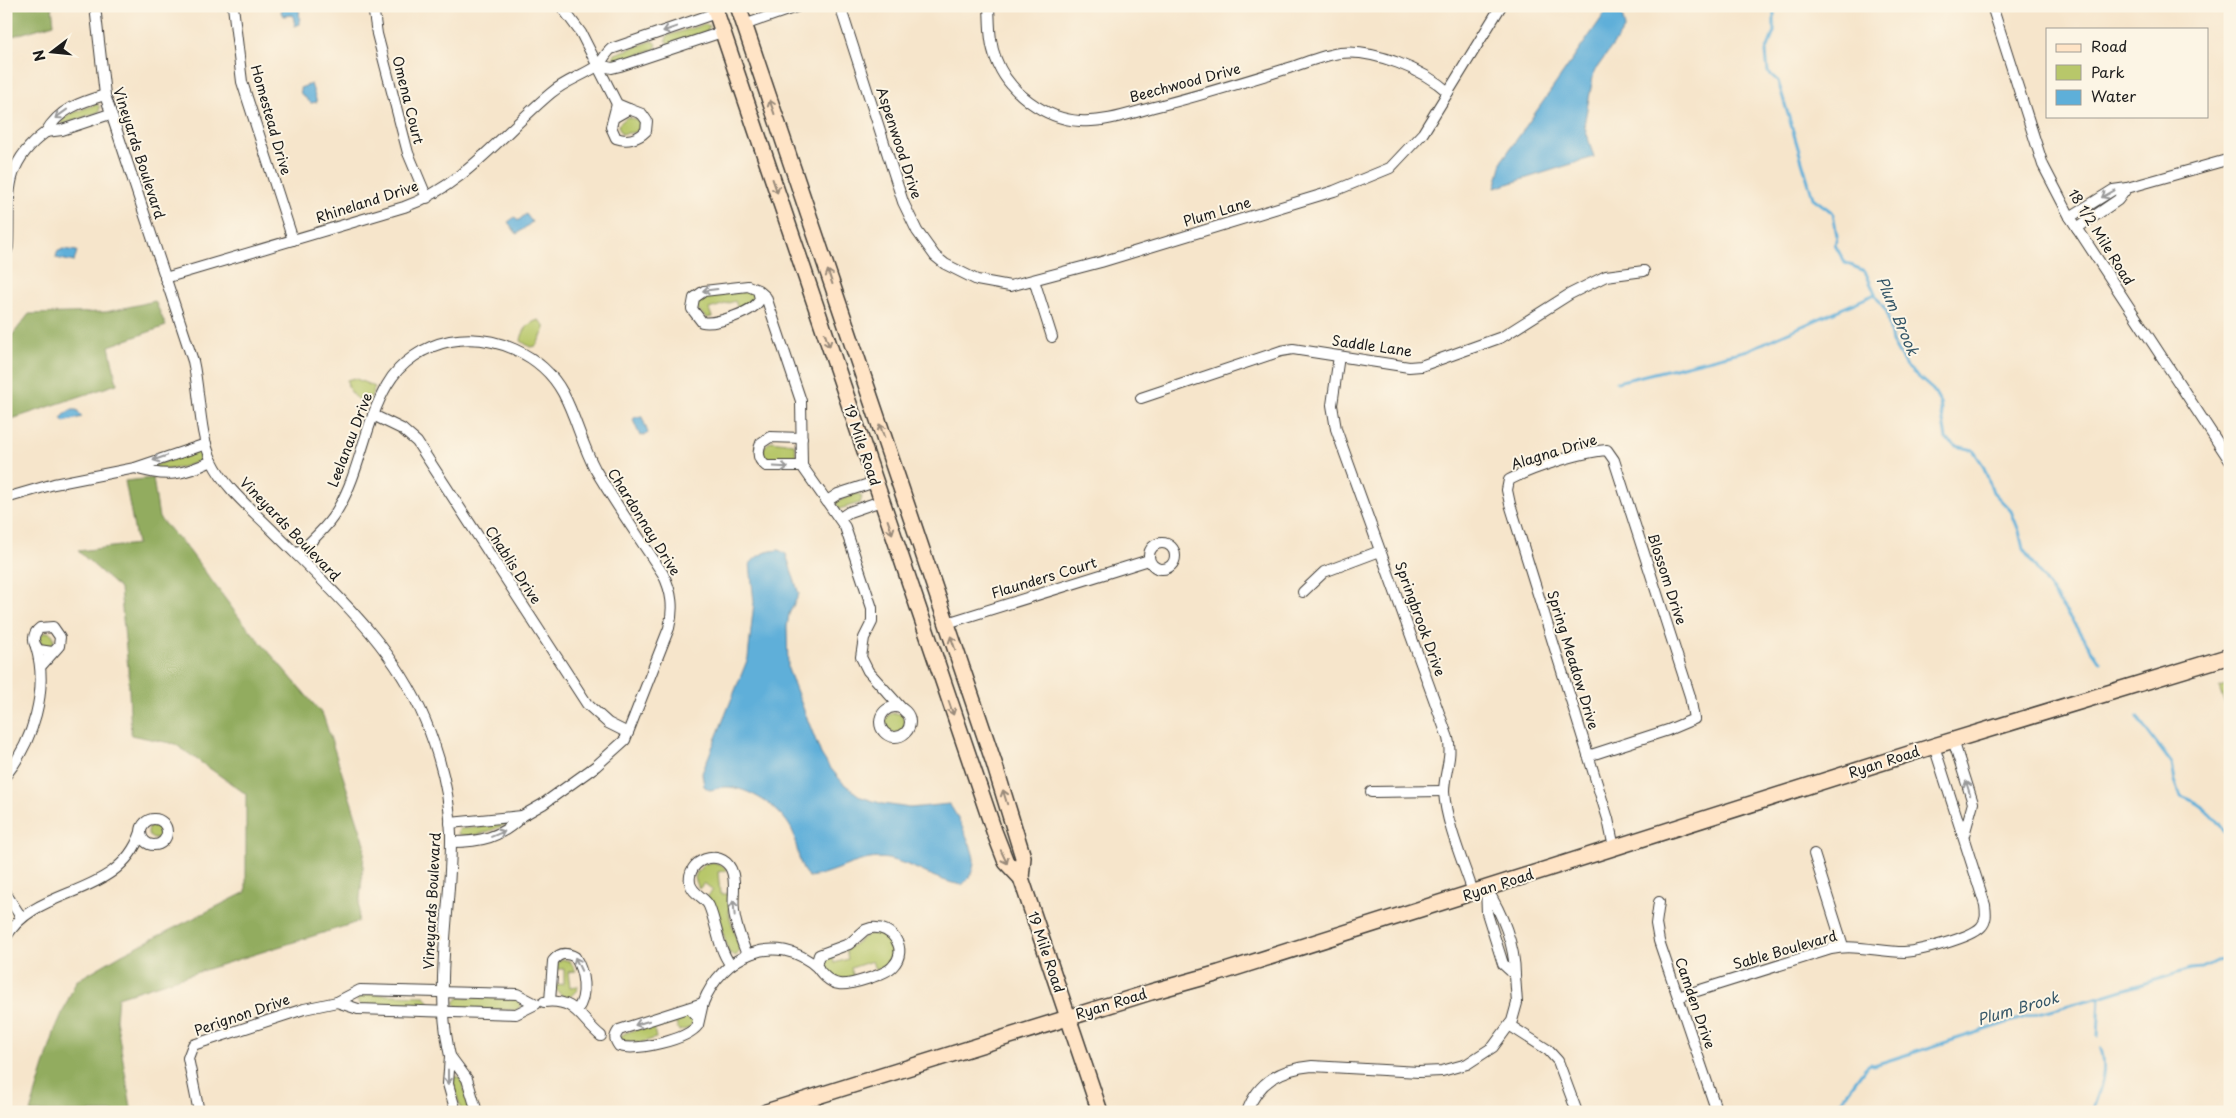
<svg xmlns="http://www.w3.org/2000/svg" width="2236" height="1118" font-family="'Playpen Sans',sans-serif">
<rect width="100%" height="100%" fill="#fcf5e5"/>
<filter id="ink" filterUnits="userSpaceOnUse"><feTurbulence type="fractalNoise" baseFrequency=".02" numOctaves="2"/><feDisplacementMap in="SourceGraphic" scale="10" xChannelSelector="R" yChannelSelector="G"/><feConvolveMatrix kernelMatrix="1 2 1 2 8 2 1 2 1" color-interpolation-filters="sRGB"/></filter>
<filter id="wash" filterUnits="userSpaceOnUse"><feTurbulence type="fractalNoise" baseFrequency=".0096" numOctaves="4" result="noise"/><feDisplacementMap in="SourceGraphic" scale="20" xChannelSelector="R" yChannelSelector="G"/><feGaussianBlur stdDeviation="1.12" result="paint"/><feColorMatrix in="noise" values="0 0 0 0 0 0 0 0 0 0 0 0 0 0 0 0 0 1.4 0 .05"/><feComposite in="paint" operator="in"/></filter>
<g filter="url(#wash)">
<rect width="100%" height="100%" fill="#f6e5cb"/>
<!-- green -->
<g fill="#b8c76a" stroke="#6a7243">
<path d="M705,24L710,26L707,31L669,44L666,41L667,36Z"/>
<path d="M652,41L657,44L655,49L617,61L613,59L615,54Z"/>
<path d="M97,104L100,107L99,112L63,124L60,122L70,114Z"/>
<path d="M627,117L639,120L640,127L636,132L621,134L618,125Z"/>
<path d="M748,291L755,296L752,304L738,309L735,301L709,309L712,317L706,318L697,309L699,300L704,296Z"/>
<path d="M539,320L544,326V331L536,346L530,347L521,341C522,331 529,322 539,320Z"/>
<path d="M354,378L375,387L368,403C358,402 347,391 347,380Z"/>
<path d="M771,441L794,444L796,453L793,462L770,463L763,457L764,447Z"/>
<path d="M198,452L202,456V459C191,466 166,473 154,467L155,465Z"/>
<path d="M857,493L862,497L860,503L839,509L836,502Z"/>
<circle cx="47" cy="639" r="7"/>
<path d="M2230,684V720L2219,687Z"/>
<circle cx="895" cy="723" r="10"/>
<path d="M503,821L505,825C491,830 473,840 458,834L459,829L482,827Z"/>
<circle cx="155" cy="832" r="7"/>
<path d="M713,862L722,865L727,870L718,872L720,894H729V915L740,950L736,956L729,953L715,907L707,897L713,890L704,883L699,889L695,878L697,872L704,864Z"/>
<path d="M879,932C900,945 900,963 875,970L872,961L851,968L854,977C840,980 826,979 822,962L826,956L832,955L834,963L848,959L846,950L867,935Z"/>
<path d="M562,959L570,961L576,971L568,972L570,987L578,986L577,990L569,998C562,996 556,993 556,985L564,984V969H556L557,963Z"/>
<path d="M361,994L425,996L429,1002L427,1006L423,1008L361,1006L357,1000Z"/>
<path d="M460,997L517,999L521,1005L517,1010L458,1008L454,1002Z"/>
<path d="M687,1014L693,1020L690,1028L679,1031L676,1023L654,1029L656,1038L640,1043L620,1040V1037L625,1033Z"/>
<path d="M455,1076L461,1078L471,1112H462L452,1081Z"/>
</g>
<!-- forest -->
<g fill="#92ac5e" stroke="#57643d">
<path d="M6,6H52L54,24L6,38Z"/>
<path d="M155,301L166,326L109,346L117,384L6,421V343L29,314L106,312Z"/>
<path d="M153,478L159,518L188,549L238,616L323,715L365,844L358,922L118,997L116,1019L131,1107L129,1112H30L55,1030L76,981L122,954L246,892V794L175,744L131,735L128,668L120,589L78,551L137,544L125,481Z"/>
</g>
<!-- water -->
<g fill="#5eafd9" stroke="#3d667a">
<path d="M1610,6H1620L1625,28L1594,72L1584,125L1594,157L1495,188L1503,159Z"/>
<path d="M299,7L300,24L295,26L293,15L283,16L281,12L282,9Z"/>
<path d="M311,84L317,102L311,103L301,94L300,88Z"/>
<path d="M526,214L532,222L517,234L508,222L515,217L518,221Z"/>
<path d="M63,249L77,251L74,262L56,258L57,252Z"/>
<path d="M70,410H77L82,417L64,422L61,418Z"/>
<path d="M635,417H642L648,433L646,435L640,436L633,420Z"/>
<path d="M779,550L786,554L799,594L789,614L787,627L788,669L821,754L828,765L843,783L861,797L883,804L910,808L949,804C956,812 975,851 974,861C974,871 969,879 962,885C935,881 914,864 888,859C862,854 834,874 809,877C801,871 799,858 797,849C795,843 795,835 792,830C782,809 748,786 724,787C719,787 715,790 709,790L704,786L702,773L748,658L754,602L750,564C758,554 766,551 779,550Z"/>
</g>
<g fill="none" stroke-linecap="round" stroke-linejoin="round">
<!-- stream -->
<g stroke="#5eafd9" stroke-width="3">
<path d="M1774,6V32L1766,52L1768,72L1778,81L1813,198L1833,213L1837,236L1835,245L1845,263L1865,271L1875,294L1887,313L1892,342L1906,366L1933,390L1940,403L1946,439L1956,446L1973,450L1983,465L1993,492L2011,511L2019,531L2023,549L2100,662"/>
<path d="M6,8L9,6"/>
<path d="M1617,382L1748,350L1875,294"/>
<path d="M2137,717L2172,764L2175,781L2181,796C2204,804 2218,819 2230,841"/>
<path d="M2098,1037L2100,997"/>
<path d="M1833,1112L1865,1068L1870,1064L1874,1065L2035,1014L2100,997L2191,969L2202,968L2216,961L2230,959"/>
<path d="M2092,1112C2100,1089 2108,1072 2101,1048"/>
</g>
</g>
</g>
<g filter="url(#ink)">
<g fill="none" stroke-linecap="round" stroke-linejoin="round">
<!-- street casing -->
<g stroke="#3d3a36" stroke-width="12">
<g id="street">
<path d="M95,6L105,95L193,361C200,392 199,434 212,461C225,488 250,508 271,529C328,587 393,643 425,720C440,756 450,795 451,834C452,910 433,980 450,1056"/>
<path d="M233,6L242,82L293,240"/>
<path d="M373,6L377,34L408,153L427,198"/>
<path d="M561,6L581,33L617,104L629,109"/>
<path d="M840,6L903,202L917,231L935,256L945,264L977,280L1010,286L1101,262L1334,191L1390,168L1423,133L1501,6"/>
<path d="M989,6C990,24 989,42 996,59C1008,92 1045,119 1080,121C1107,123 1136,111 1162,105C1205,94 1247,81 1289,68C1305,63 1323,55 1340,53C1374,49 1424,70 1448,92"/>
<path d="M1992,6L2043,165L2070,217L2230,461"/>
<path d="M744,25L799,6"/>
<path d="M598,65L612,68L620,66L722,32"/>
<path d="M105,95C81,102 59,109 46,132L62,130L110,114"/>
<path d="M615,117L629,109L642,114L647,121L646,131C638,139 627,142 616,138L611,127L617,104"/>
<path d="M2127,188L2230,159"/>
<path d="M2070,217L2113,190L2127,188L2118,200L2077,228"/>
<path d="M6,253L8,247C10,196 1,165 46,132"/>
<path d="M165,278L404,207C464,186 503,133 551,93C565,81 582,76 597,66C603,61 605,54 611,49L716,13"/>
<path d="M1034,280L1052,337"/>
<path d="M758,290L760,299C755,312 715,325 702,322L692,309L694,298L704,291L748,286L758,290L766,297L801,401L802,466L845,527L872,608V622L864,638L861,657L868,671L905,712"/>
<path d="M1339,356L1332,405L1336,429L1448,738C1453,757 1444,773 1444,792C1446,823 1463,862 1473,892"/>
<path d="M1141,398L1281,351L1293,349L1409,367L1421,366L1502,337L1570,294L1606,276L1644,271"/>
<path d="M373,415L402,429L417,442L587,704L608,723L628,733"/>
<path d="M802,438L770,437L761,443C757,452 758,460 766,466H802"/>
<path d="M206,444L135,468C167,478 182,475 212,461"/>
<path d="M6,498L54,484L135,468"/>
<path d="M827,501L838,494L875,482"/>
<path d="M840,518L849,512L881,501"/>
<circle cx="1162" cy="556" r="13"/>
<path d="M297,555C312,540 329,526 339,507C360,471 365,423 387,385C400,362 425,346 450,341C493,333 542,354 563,393C576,417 582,445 595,469C616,505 640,539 663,574C672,592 674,608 669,628L625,740L596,766L543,804L522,816"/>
<path d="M1303,592L1324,572L1380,551"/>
<path d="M947,623L1149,560"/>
<path d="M41,666L59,646L60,637L53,627L40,628C32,634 32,643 39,650L52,652"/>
<circle cx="895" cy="722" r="15"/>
<path d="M1953,740L1973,803L1964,835"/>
<path d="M1588,756L1668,730L1694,719L1690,696L1614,460L1607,450C1580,452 1532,468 1509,480L1507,490L1510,504L1608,819L1614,848"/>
<path d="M6,775C33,741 49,690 36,647"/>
<path d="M1371,792L1444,791"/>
<circle cx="154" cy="832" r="13"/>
<path d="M450,823L522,816C501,838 480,842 451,842"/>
<path d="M1814,854L1843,946"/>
<path d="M1486,888C1502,913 1515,945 1515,975L1503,964L1487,913Z"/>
<path d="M6,894L21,917"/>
<path d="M1659,902L1656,924L1659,941L1717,1112"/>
<path d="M871,928C892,925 909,949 893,966C887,974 849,986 839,984C830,983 820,973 816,965L819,955L849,944L865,930Z"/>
<path d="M6,937C37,884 118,900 141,832"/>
<path d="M730,964C718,948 717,925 709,906C705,897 692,894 690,883C686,860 720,847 731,869C737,881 732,897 734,911C735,926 742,941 747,955"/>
<path d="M360,990L517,994L536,1004L516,1014L358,1009L337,1002Z"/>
<path d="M1678,997L1831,949C1856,944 1879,952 1904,952C1920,951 1971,938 1981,927C1987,921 1986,913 1985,905L1934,746"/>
<path d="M550,1001L553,961C559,953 566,952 575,957C584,971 588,996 577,1010"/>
<path d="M544,1002C576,998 580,1019 601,1036"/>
<path d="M703,1003C722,955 776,930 818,968"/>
<path d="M689,1008L698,1018V1025C687,1040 637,1051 619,1046C614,1039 614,1037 619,1030L703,1003L698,1025"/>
<path d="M1509,1025L1548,1050L1558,1061L1577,1112"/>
<path d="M199,1112L188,1058L193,1045L304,1009L337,1002"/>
<path d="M456,1112L448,1084L450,1056L467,1079L477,1112"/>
<path d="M1247,1112C1258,1081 1281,1069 1312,1066L1419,1072L1442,1071L1467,1064L1493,1047L1512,1021L1517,1003L1515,975"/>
</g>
</g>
<!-- secondary casing -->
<g stroke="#3d3a36" stroke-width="18">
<g id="secondary">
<path d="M714,6L994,831L1006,862L1021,878L1100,1112"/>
<path d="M738,6L994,763L1023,857L1021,878"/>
<path d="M766,1112L1151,992L1219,973L1934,746L2230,656"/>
</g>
</g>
<!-- street -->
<use href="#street" stroke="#fff" stroke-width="10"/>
<!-- secondary -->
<use href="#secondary" stroke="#ffe4c6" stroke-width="15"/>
</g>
<!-- one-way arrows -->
<defs><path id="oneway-shaft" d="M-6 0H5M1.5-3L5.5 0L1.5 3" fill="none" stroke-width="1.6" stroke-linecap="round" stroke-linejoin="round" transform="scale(1.25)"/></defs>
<g stroke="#999">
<use href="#oneway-shaft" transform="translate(670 29) rotate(161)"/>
<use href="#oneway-shaft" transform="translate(61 114) rotate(144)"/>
<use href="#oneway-shaft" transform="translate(2108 194) rotate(151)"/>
<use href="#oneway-shaft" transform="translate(710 290) rotate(173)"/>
<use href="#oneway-shaft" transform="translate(160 458) rotate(161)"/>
<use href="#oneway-shaft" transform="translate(781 467) rotate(3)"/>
<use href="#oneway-shaft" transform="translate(1968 788) rotate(-107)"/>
<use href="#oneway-shaft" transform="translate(498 834) rotate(-22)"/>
<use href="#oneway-shaft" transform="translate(734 908) rotate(-95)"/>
<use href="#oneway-shaft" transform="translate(578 964) rotate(-115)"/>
<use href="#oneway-shaft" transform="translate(642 1023) rotate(163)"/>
<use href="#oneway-shaft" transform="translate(448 1077) rotate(90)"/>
</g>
<g stroke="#998a7a">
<use href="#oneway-shaft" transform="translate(772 107) rotate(-109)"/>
<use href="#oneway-shaft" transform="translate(775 186) rotate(71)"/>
<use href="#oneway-shaft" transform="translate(830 277) rotate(-109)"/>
<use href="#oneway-shaft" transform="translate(827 340) rotate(71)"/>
<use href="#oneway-shaft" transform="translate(882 431) rotate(-109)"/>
<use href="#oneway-shaft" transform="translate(890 527) rotate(71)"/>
<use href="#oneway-shaft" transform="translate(953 643) rotate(-109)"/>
<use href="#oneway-shaft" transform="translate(951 708) rotate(71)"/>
<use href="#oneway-shaft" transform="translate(1005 797) rotate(-107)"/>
<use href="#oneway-shaft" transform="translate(1004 857) rotate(65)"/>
</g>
</g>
<g text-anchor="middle" stroke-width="4" stroke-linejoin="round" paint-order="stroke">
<!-- street labels -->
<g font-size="14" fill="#1c1c1c" stroke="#fcf5e5">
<text transform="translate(1185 83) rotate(-15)" y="5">Beechwood Drive</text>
<text transform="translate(408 100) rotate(76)" y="5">Omena Court</text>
<text transform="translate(271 120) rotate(74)" y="5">Homestead Drive</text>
<text transform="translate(899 143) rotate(72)" y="5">Aspenwood Drive</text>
<text transform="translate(139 153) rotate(72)" y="5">Vineyards Boulevard</text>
<text transform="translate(367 202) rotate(-18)" y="5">Rhineland Drive</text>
<text transform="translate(1217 212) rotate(-17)" y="5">Plum Lane</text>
<text transform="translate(2101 237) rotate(58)" y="5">18 1/2 Mile Road</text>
<text transform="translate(1372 346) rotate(8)" y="5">Saddle Lane</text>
<text transform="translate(350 440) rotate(-69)" y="5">Leelanau Drive</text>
<text transform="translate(862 445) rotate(71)" y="5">19 Mile Road</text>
<text transform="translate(1554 452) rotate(-17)" y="5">Alagna Drive</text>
<text transform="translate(644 522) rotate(58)" y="5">Chardonnay Drive</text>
<text transform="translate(290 529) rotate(46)" y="5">Vineyards Boulevard</text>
<text transform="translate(513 565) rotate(57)" y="5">Chablis Drive</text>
<text transform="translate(1044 578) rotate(-17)" y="5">Flaunders Court</text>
<text transform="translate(1667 579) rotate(72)" y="5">Blossom Drive</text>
<text transform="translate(1420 619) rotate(70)" y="5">Springbrook Drive</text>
<text transform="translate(1573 660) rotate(73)" y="5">Spring Meadow Drive</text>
<text transform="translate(1884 762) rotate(-18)" y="5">Ryan Road</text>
<text transform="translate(1498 885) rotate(-18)" y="5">Ryan Road</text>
<text transform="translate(432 901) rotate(-87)" y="5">Vineyards Boulevard</text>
<text transform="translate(1785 950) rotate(-16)" y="5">Sable Boulevard</text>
<text transform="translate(1046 952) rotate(71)" y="5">19 Mile Road</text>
<text transform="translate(1695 1003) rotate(71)" y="5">Camden Drive</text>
<text transform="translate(1111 1004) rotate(-17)" y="5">Ryan Road</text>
<text transform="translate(242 1015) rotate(-19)" y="5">Perignon Drive</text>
</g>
<!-- water labels -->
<g font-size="15" font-style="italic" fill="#365768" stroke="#fcf5e5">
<text transform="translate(1897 316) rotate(67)" y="5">Plum Brook</text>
<text transform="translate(2018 1009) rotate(-16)" y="5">Plum Brook</text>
</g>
</g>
<!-- margin -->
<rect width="2236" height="1118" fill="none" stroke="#fcf5e5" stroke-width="25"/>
<!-- legend -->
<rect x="2046" y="28" width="162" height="90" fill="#fcf5e5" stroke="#a29e95"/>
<rect x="2056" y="44" width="25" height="8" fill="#ffe4c6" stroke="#a29e95"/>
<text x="2091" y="52" font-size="15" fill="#1c1c1c">Road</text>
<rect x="2056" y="65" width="25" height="15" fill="#b8c76a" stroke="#a29e95"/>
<text x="2091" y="78" font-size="15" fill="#1c1c1c">Park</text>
<rect x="2056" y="90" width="25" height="15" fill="#5eafd9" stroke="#a29e95"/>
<text x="2091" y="102" font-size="15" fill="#1c1c1c">Water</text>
<!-- north arrow -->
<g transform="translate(52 52) rotate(254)" stroke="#fcf5e5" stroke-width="4" paint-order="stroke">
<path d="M0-4L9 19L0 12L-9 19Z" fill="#1c1c1c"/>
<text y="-8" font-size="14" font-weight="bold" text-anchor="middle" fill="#1c1c1c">N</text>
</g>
</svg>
